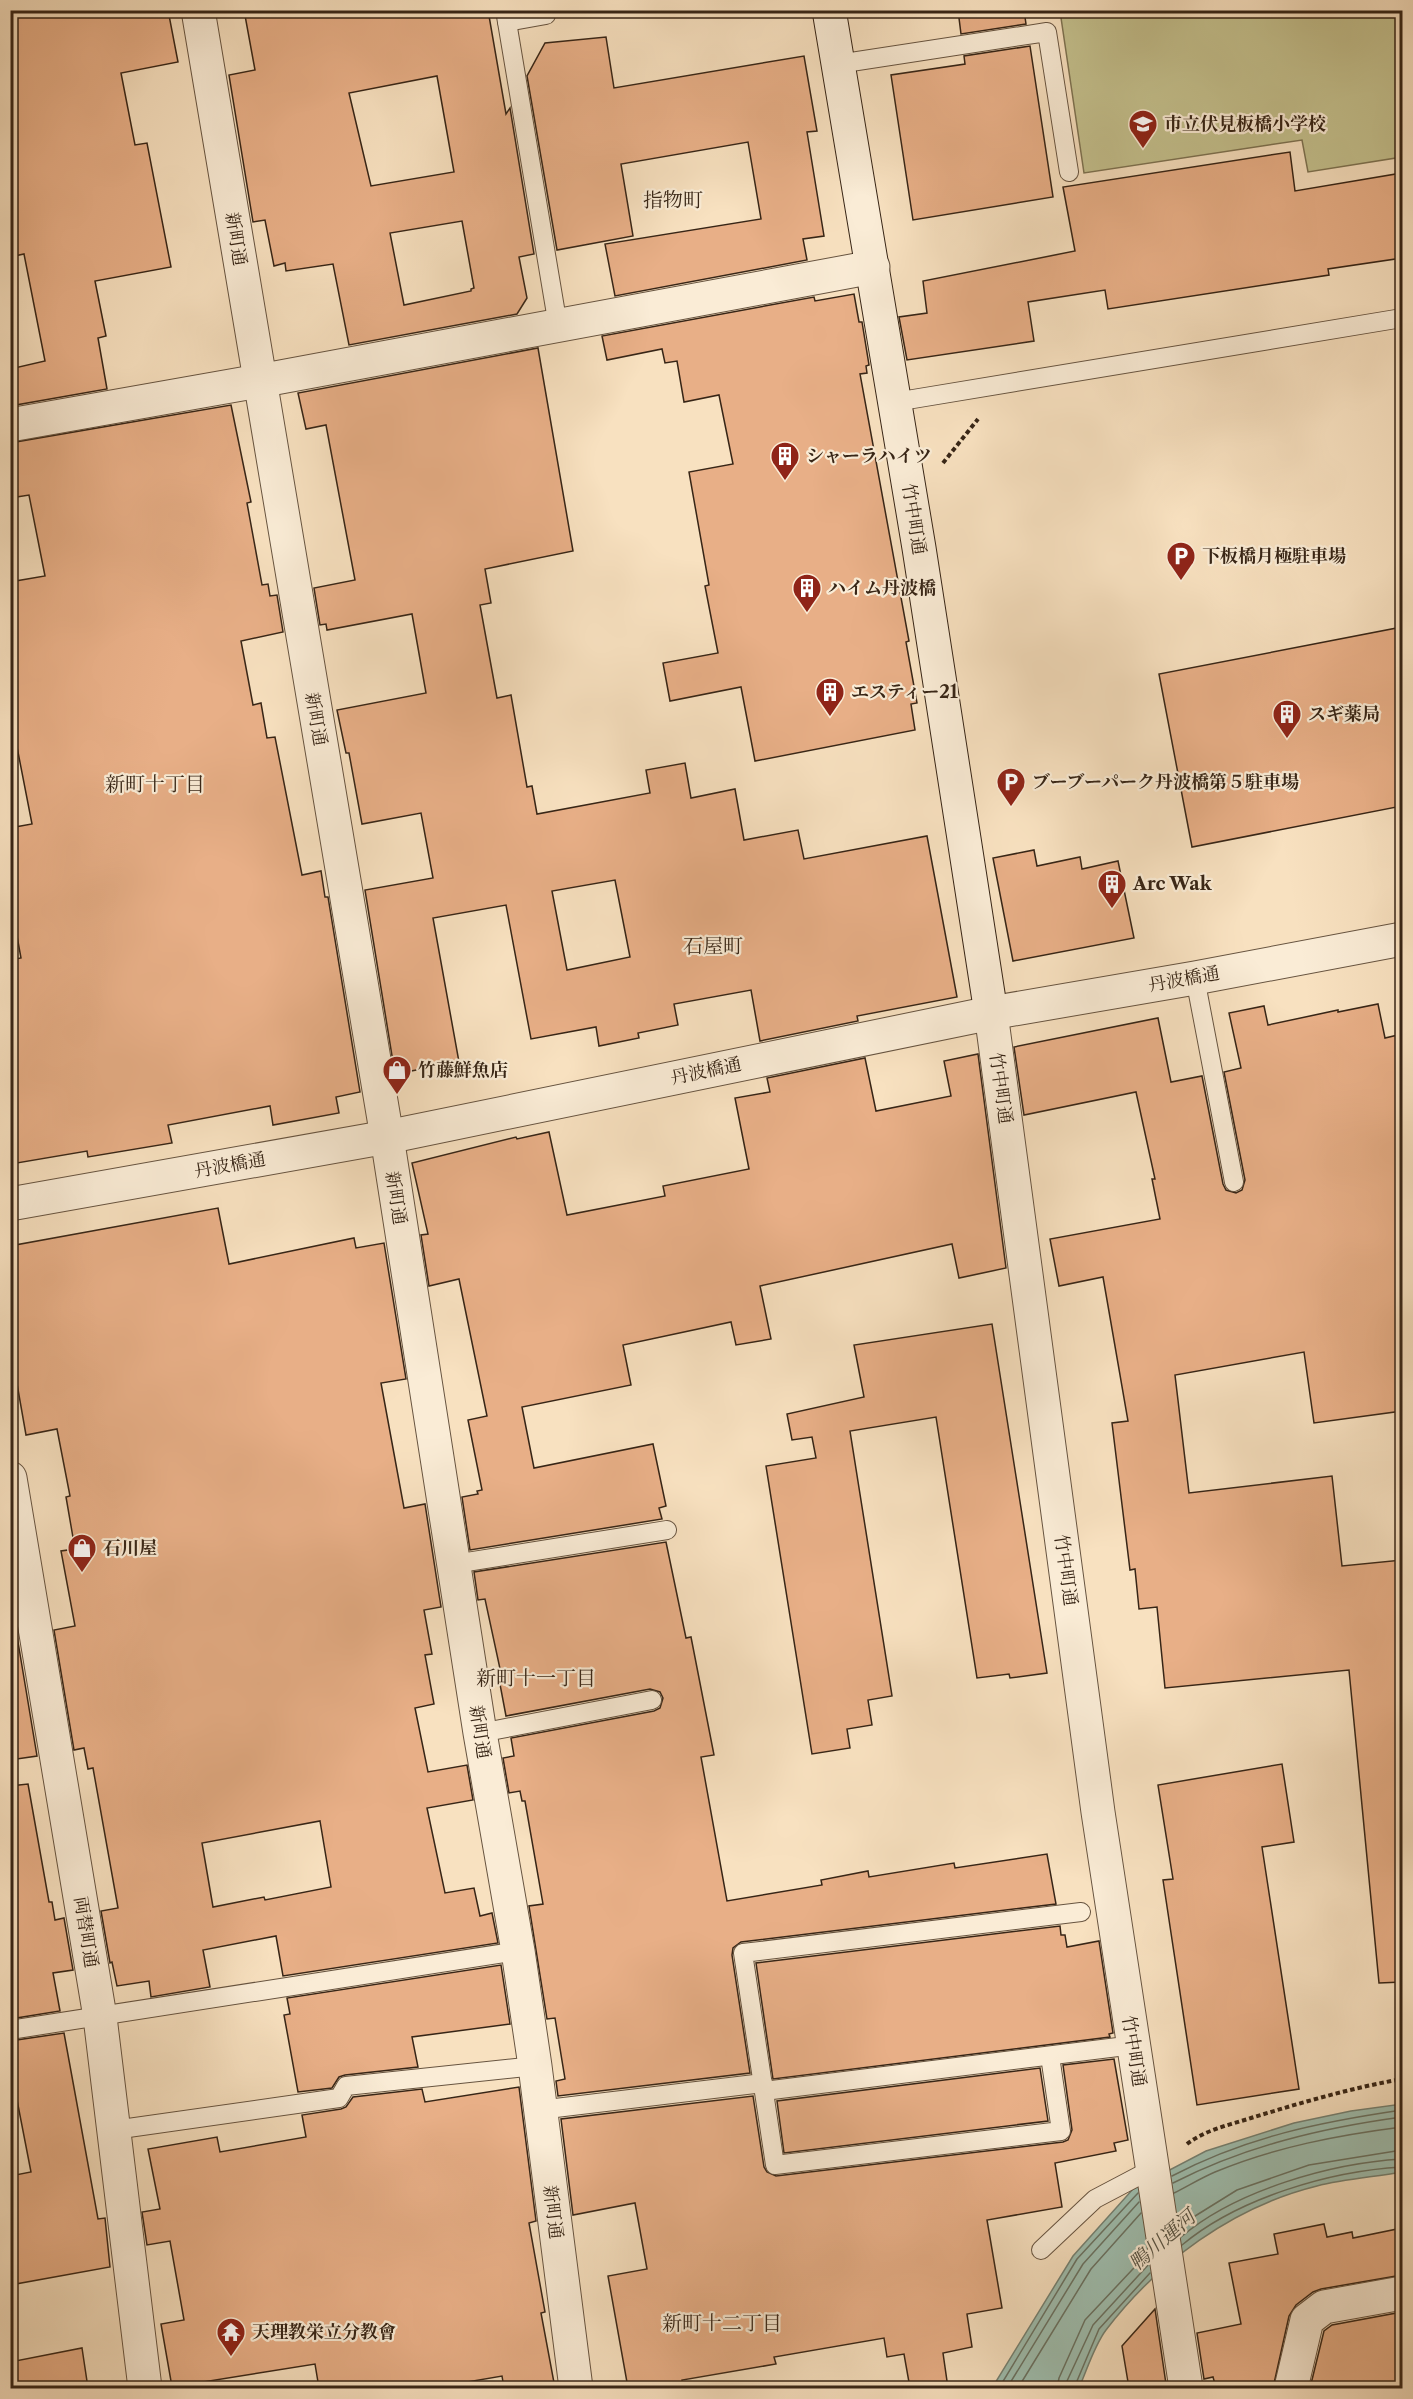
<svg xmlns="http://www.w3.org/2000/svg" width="1413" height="2399" font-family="'Libre Caslon Text','Noto Serif JP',serif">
<rect width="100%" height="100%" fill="#f8e1c0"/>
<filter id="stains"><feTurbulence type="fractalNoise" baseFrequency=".00333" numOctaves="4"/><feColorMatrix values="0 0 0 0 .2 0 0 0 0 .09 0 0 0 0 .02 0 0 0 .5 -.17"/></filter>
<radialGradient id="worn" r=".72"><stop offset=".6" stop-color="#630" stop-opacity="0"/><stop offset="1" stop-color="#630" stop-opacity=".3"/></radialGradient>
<!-- green -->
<path fill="#c4c18e" stroke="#7e7352" stroke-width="1.5" d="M1060,11H1402V157L1308,172L1302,140L1084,173Z"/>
<!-- water -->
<path fill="#9ebeaf" stroke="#758172" stroke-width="1.5" d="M1402,2104V2172C1374,2177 1344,2179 1317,2186C1232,2207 1158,2262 1106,2330C1094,2346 1087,2370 1079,2388H992L1073,2256L1133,2189L1206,2151L1294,2123L1351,2111Z"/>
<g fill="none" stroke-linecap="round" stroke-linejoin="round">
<!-- shore -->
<g stroke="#6a7262" stroke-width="1.5">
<path d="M1172,2176C1246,2137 1320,2122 1402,2110"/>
<path d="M1173,2183C1246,2146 1321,2128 1402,2117"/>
<path d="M1174,2193C1188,2186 1201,2178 1215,2172C1275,2147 1339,2135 1402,2127"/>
<path d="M1179,2226L1237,2190L1309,2165L1402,2150"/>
<path d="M1181,2237C1236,2190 1332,2163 1402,2159"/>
<path d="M1182,2245C1238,2198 1330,2171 1402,2167"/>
<path d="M999,2388L1077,2259L1138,2193"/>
<path d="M1007,2388L1083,2264L1139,2202"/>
<path d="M1018,2388L1091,2269L1141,2213"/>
<path d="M1057,2388L1059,2378L1085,2320L1147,2254"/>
<path d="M1066,2388L1067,2381L1093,2325L1149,2264"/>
<path d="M1074,2388L1099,2329L1150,2273"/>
</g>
</g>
<!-- building -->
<g fill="#e8af87" stroke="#372516" stroke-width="1.5" fill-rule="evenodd">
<path d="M10,10H168L178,62L121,73L135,145L147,143L171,267L95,281L106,336L98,338L107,389L10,406V369L45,361L24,254L10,257Z"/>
<path d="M244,10H488L506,114L510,108L534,254L519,257L527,298L517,314L349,345L333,264L286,271L285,263L274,266L265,220L253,222L229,75L255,70ZM437,76L454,172L371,186L349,93ZM462,221L474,288L471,289V291L404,305L390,233Z"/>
<path d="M958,10H1024L1026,24L961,34Z"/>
<path d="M606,37L614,88L804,56L817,131L807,132L824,236L803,239L807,260L615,296L605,244L761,219L748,142L621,164L633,236L557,250L527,76L545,43Z"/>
<path d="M1030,46L1053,197L913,220L891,75L965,64L964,56Z"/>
<path d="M1290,152L1295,191L1402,173V258L1328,269L1329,275L1108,309L1105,290L1028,302L1034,341L907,360L899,317L927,313L923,281L1075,251L1063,187Z"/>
<path d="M854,294L859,322H862L869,365L866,366L867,373L860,374L909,641L906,642L917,703L911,704L915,730L755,761L741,687L670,701L663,663L718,653L705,586L709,585L689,472L733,464L719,395L684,402L677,361L665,363L662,349L607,360L602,336L814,297L815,301Z"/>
<path d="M538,348L573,551L485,569L491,603L480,605L497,698L511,695L527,787L532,786L537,814L650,793L646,770L685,763L691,798L735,789L744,840L798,830L804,859L927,836L957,997L857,1016L858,1021L760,1041L751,990L674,1004L678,1025L638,1033L639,1038L599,1046L596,1027L531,1039L506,905L433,918L459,1062L395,1074L365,890L433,878L421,813L362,824L349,753H346L337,710L426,693L412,614L327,630L326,624L320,625L314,588L355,580L326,425L306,429L298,393ZM615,880L630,957L567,970L552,891Z"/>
<path d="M231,405L251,502L247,503L262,585L268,584L270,596L277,595L283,632L241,641L253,705L261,703L267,738L275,737L302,875L321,871L325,897H328L360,1092L336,1097L339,1113L273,1125L270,1106L168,1125L172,1143L88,1157L87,1151L17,1163L10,1132V960L21,958L10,898V828L32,824L10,711V582L45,576L29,495L10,498V443Z"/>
<path d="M1402,627V806L1192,847L1159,674Z"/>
<path d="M1034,850L1037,866L1080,857L1082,869L1118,861L1134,938L1013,961L993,858Z"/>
<path d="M1378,1004L1385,1038L1402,1034V1411L1314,1423L1304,1352L1175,1375L1189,1493L1332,1476L1342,1566L1402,1560V1982L1379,1983L1349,1670L1165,1688L1157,1607L1139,1609L1135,1569L1130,1570L1112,1423L1128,1421L1103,1277L1059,1286L1050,1239L1160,1219L1152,1179H1155L1136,1092L1024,1115L1014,1047L1158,1018L1171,1082L1202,1076L1223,1184L1226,1190L1236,1193L1242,1190L1245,1180L1224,1072L1241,1068L1229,1013L1264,1006L1268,1025L1338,1010V1012Z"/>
<path d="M978,1054L1006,1268L959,1278L952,1244L760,1286L771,1339L736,1345L731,1322L623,1345L631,1385L522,1407L534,1468L653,1444L666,1506L659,1508L662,1519L470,1550L462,1497L478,1494L477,1491L482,1490L468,1420L487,1416L459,1279L429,1286L421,1235L428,1234L412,1163L516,1137L517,1139L549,1132L567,1215L665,1196L663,1186L749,1169L735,1098L770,1092L767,1078L865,1058L876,1111L951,1096L944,1061Z"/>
<path d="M218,1208L229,1264L354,1238L356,1248L384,1243L406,1379L381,1383L404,1508L425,1504L441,1607L424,1610L432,1654L425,1655L434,1704L415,1708L428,1772L467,1765L473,1800L427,1808L445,1893L474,1888L480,1916L492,1913L498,1943L283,1976L276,1936L203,1950L210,1987L151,1997L149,1981L117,1986L112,1962L110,1963L101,1911L118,1908L93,1768L88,1769L84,1748L74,1750L54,1630L75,1626L61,1551L75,1549L66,1497L70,1496L57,1429L26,1435L10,1344V1246ZM320,1821L331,1887L265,1900L264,1897L213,1907L202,1843Z"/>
<path d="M992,1324L1047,1673L1010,1678L1009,1674L977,1678L936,1417L850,1431L892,1696L868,1700L872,1725L847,1729L850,1748L812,1754L766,1466L816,1458L812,1437L792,1440L787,1414L864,1397L854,1345Z"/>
<path d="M666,1542L686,1638L691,1637L714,1755L701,1757L727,1901L822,1885L821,1880L868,1871L869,1877L954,1863L955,1868L1047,1854L1056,1904L741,1942L733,1948L732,1955L750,2073L558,2096L556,2081L565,2079L555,2018L547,2019L529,1906L543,1904L525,1801H522L520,1791L509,1793L503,1758L514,1756L511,1738L654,1711L660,1708L663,1698L660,1692L650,1689L506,1716L499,1679L502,1678L485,1599L478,1600L474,1572Z"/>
<path d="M17,1636L37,1756L10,1760V1637Z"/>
<path d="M1282,1764L1294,1842L1262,1847L1299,2089L1197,2105L1163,1880L1173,1879L1158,1785Z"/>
<path d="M28,1784L49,1902H52L55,1920L64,1918L73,1970L53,1973L60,2011L10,2019V1786Z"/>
<path d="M1060,1926L1061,1935H1065L1067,1947L1099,1941L1113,2033L1109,2034L1110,2037L773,2079L756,1963Z"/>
<path d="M501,1965L510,2024L412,2037L418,2067L345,2075L339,2077L332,2088L298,2092L284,2015L290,2014L287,1998Z"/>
<path d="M64,2033L98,2219L105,2218L110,2267L10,2285V2176L31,2172L10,2064V2041Z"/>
<path d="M1114,2059L1128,2140L1114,2143L1116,2151L1055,2163L1062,2207L987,2220L1002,2308L967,2314L972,2347L943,2353L948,2388H910L904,2354L887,2357L884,2338L774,2357L776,2364L682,2380L683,2388H628L608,2276L647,2269L635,2203L573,2215L561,2119L753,2096L764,2167L767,2172L776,2176L1063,2142L1068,2140L1072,2130L1063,2065Z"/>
<path d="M1040,2068L1048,2121L784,2153L777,2101Z"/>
<path d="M519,2087L536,2221L529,2223L545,2312L541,2313L555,2388H504L502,2376L432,2388H319L315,2364L172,2387L161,2324L184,2320L170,2241L147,2245L142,2212L160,2209L148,2149L217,2137L220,2152L306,2137L302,2115L341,2109L346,2107L353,2097L422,2089L425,2102Z"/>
<path d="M1324,2224L1327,2237L1352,2232L1353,2238L1402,2228V2275L1321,2289L1313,2292L1296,2305L1289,2316L1273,2388H1216L1213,2377L1204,2379L1197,2333L1241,2324L1229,2263L1278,2254L1274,2234Z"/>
<path d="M1155,2309L1166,2384L1129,2388L1122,2346Z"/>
<path d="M1402,2312V2388H1310L1324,2331L1332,2325Z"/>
<path d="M82,2348L88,2388H10V2362Z"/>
</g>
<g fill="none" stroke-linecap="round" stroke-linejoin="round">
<!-- lane casing -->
<g stroke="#675440" stroke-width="20">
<g id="lane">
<path d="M505,10L558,326"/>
<path d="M507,22L546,15"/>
<path d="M838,64L1047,32L1069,172"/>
<path d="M895,402L1402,318"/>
<path d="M1195,978L1234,1182"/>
<path d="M454,1564L667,1530"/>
<path d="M480,1733L652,1700"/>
<path d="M10,2030L518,1951"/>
<path d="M1050,2056L1061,2131L775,2165L743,1953L1081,1912"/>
<path d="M764,2091L1134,2045"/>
<path d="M539,2110L763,2083"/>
<path d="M114,2130L339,2098L346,2086L535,2066"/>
<path d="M1041,2250L1095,2199L1152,2169"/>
</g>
</g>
<!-- street casing -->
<g stroke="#675440" stroke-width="35">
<g id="street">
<path d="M198,10L387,1137L480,1733L518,1951L535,2066L576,2388"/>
<path d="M10,425L259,381L873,267"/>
<path d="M991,1013L1098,1812L1186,2388"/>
<path d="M10,1204L387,1137L991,1013L1195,978L1402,939"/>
<path d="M10,1478L100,2017L145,2388"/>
<path d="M1291,2388L1307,2320L1324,2307L1402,2293"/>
</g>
</g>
<!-- secondary casing -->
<g stroke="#372516" stroke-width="35">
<path id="secondary" d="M829,10L919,548L991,1013"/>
</g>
<!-- path -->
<g stroke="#372516" stroke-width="4" stroke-dasharray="4.5 3" stroke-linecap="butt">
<path d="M943,463L978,419"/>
<path d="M1187,2144C1205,2130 1229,2125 1251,2118C1300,2103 1351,2088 1402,2079"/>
</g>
<!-- lane -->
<use href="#lane" stroke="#faecd6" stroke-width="18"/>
<!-- street -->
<use href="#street" stroke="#faecd6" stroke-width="33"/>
<!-- secondary -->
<use href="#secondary" stroke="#faecd6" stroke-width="33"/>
</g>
<!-- icons -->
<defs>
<g id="school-pin" transform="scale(1.5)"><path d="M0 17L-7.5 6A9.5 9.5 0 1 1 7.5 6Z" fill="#8f2418" stroke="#faecd6"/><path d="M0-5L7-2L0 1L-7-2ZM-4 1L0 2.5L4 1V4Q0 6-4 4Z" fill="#fff"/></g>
<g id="building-pin" transform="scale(1.5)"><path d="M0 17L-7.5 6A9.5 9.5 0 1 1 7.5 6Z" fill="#8f2418" stroke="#faecd6"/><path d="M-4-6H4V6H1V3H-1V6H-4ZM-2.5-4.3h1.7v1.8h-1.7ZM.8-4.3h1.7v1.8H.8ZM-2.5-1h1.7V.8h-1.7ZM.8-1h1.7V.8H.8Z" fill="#fff"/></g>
<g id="parking-pin" transform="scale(1.5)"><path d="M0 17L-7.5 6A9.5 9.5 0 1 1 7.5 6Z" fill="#8f2418" stroke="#faecd6"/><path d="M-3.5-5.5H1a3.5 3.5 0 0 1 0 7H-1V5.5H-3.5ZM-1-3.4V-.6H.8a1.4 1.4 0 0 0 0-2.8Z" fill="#fff"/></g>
<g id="shop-pin" transform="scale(1.5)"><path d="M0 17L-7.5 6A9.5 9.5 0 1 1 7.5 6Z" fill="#8f2418" stroke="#faecd6"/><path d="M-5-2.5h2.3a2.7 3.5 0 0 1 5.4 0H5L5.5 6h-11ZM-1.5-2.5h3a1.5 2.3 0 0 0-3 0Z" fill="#fff"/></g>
<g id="temple-pin" transform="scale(1.5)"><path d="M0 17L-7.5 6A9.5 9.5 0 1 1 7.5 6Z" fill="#8f2418" stroke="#faecd6"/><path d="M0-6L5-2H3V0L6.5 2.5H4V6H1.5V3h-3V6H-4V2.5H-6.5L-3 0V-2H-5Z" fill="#fff"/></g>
</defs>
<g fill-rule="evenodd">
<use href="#school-pin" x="1143" y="124"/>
<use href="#building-pin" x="785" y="456"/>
<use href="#parking-pin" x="1181" y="556"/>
<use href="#building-pin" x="807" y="588"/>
<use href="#building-pin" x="830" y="692"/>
<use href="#building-pin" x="1287" y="714"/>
<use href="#parking-pin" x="1011" y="782"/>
<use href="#building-pin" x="1112" y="884"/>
<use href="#shop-pin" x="397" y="1070"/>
<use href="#shop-pin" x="82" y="1548"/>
<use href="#temple-pin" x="231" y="2332"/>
</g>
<g text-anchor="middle" stroke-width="4.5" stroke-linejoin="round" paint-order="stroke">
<!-- poi labels -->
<g font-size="18" font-weight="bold" fill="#372516" stroke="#faecd6" text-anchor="start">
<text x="1164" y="130">市立伏見板橋小学校</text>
<text x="806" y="462">シャーラハイツ</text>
<text x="1202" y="562">下板橋月極駐車場</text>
<text x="828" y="594">ハイム丹波橋</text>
<text x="851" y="698">エスティー21</text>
<text x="1308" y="720">スギ薬局</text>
<text x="1032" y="788">ブーブーパーク丹波橋第５駐車場</text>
<text x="1133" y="890">Arc Wak</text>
<text x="418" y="1076">竹藤鮮魚店</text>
<text x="103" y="1554">石川屋</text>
<text x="252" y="2338">天理教栄立分教會</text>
</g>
<!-- street labels -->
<g font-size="18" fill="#372516" stroke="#faecd6">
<text transform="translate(236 239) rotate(81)" y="6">新町通</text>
<text transform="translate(914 519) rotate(81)" y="6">竹中町通</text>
<text transform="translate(316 719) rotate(80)" y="6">新町通</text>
<text transform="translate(1184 979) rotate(-10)" y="6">丹波橋通</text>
<text transform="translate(706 1071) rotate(-12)" y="6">丹波橋通</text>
<text transform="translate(1001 1088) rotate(82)" y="6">竹中町通</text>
<text transform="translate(230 1165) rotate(-10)" y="6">丹波橋通</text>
<text transform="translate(396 1198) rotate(81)" y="6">新町通</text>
<text transform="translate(1066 1570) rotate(82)" y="6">竹中町通</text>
<text transform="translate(480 1732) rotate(81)" y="6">新町通</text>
<text transform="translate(86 1932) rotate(81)" y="6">両替町通</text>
<text transform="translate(1134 2051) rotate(81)" y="6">竹中町通</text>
<text transform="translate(553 2212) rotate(83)" y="6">新町通</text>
</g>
<!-- neighbourhood labels -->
<g font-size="20" fill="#372516" stroke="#faecd6">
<text x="673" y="207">指物町</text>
<text x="155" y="791">新町十丁目</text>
<text x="713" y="953">石屋町</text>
<text x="536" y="1685">新町十一丁目</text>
<text x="722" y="2330">新町十二丁目</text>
</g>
<!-- water labels -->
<g font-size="20" font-style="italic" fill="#565344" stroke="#faecd6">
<text transform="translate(1162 2240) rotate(-41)" y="7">鴨川運河</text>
</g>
</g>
<!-- margin -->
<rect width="1413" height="2399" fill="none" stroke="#f8e1c0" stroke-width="36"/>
<rect x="12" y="12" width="1389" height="2375" fill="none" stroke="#372516" stroke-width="3"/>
<rect x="18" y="18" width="1377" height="2363" fill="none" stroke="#372516" stroke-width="1.5"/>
<rect width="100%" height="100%" filter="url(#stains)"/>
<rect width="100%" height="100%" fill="url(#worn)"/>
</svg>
